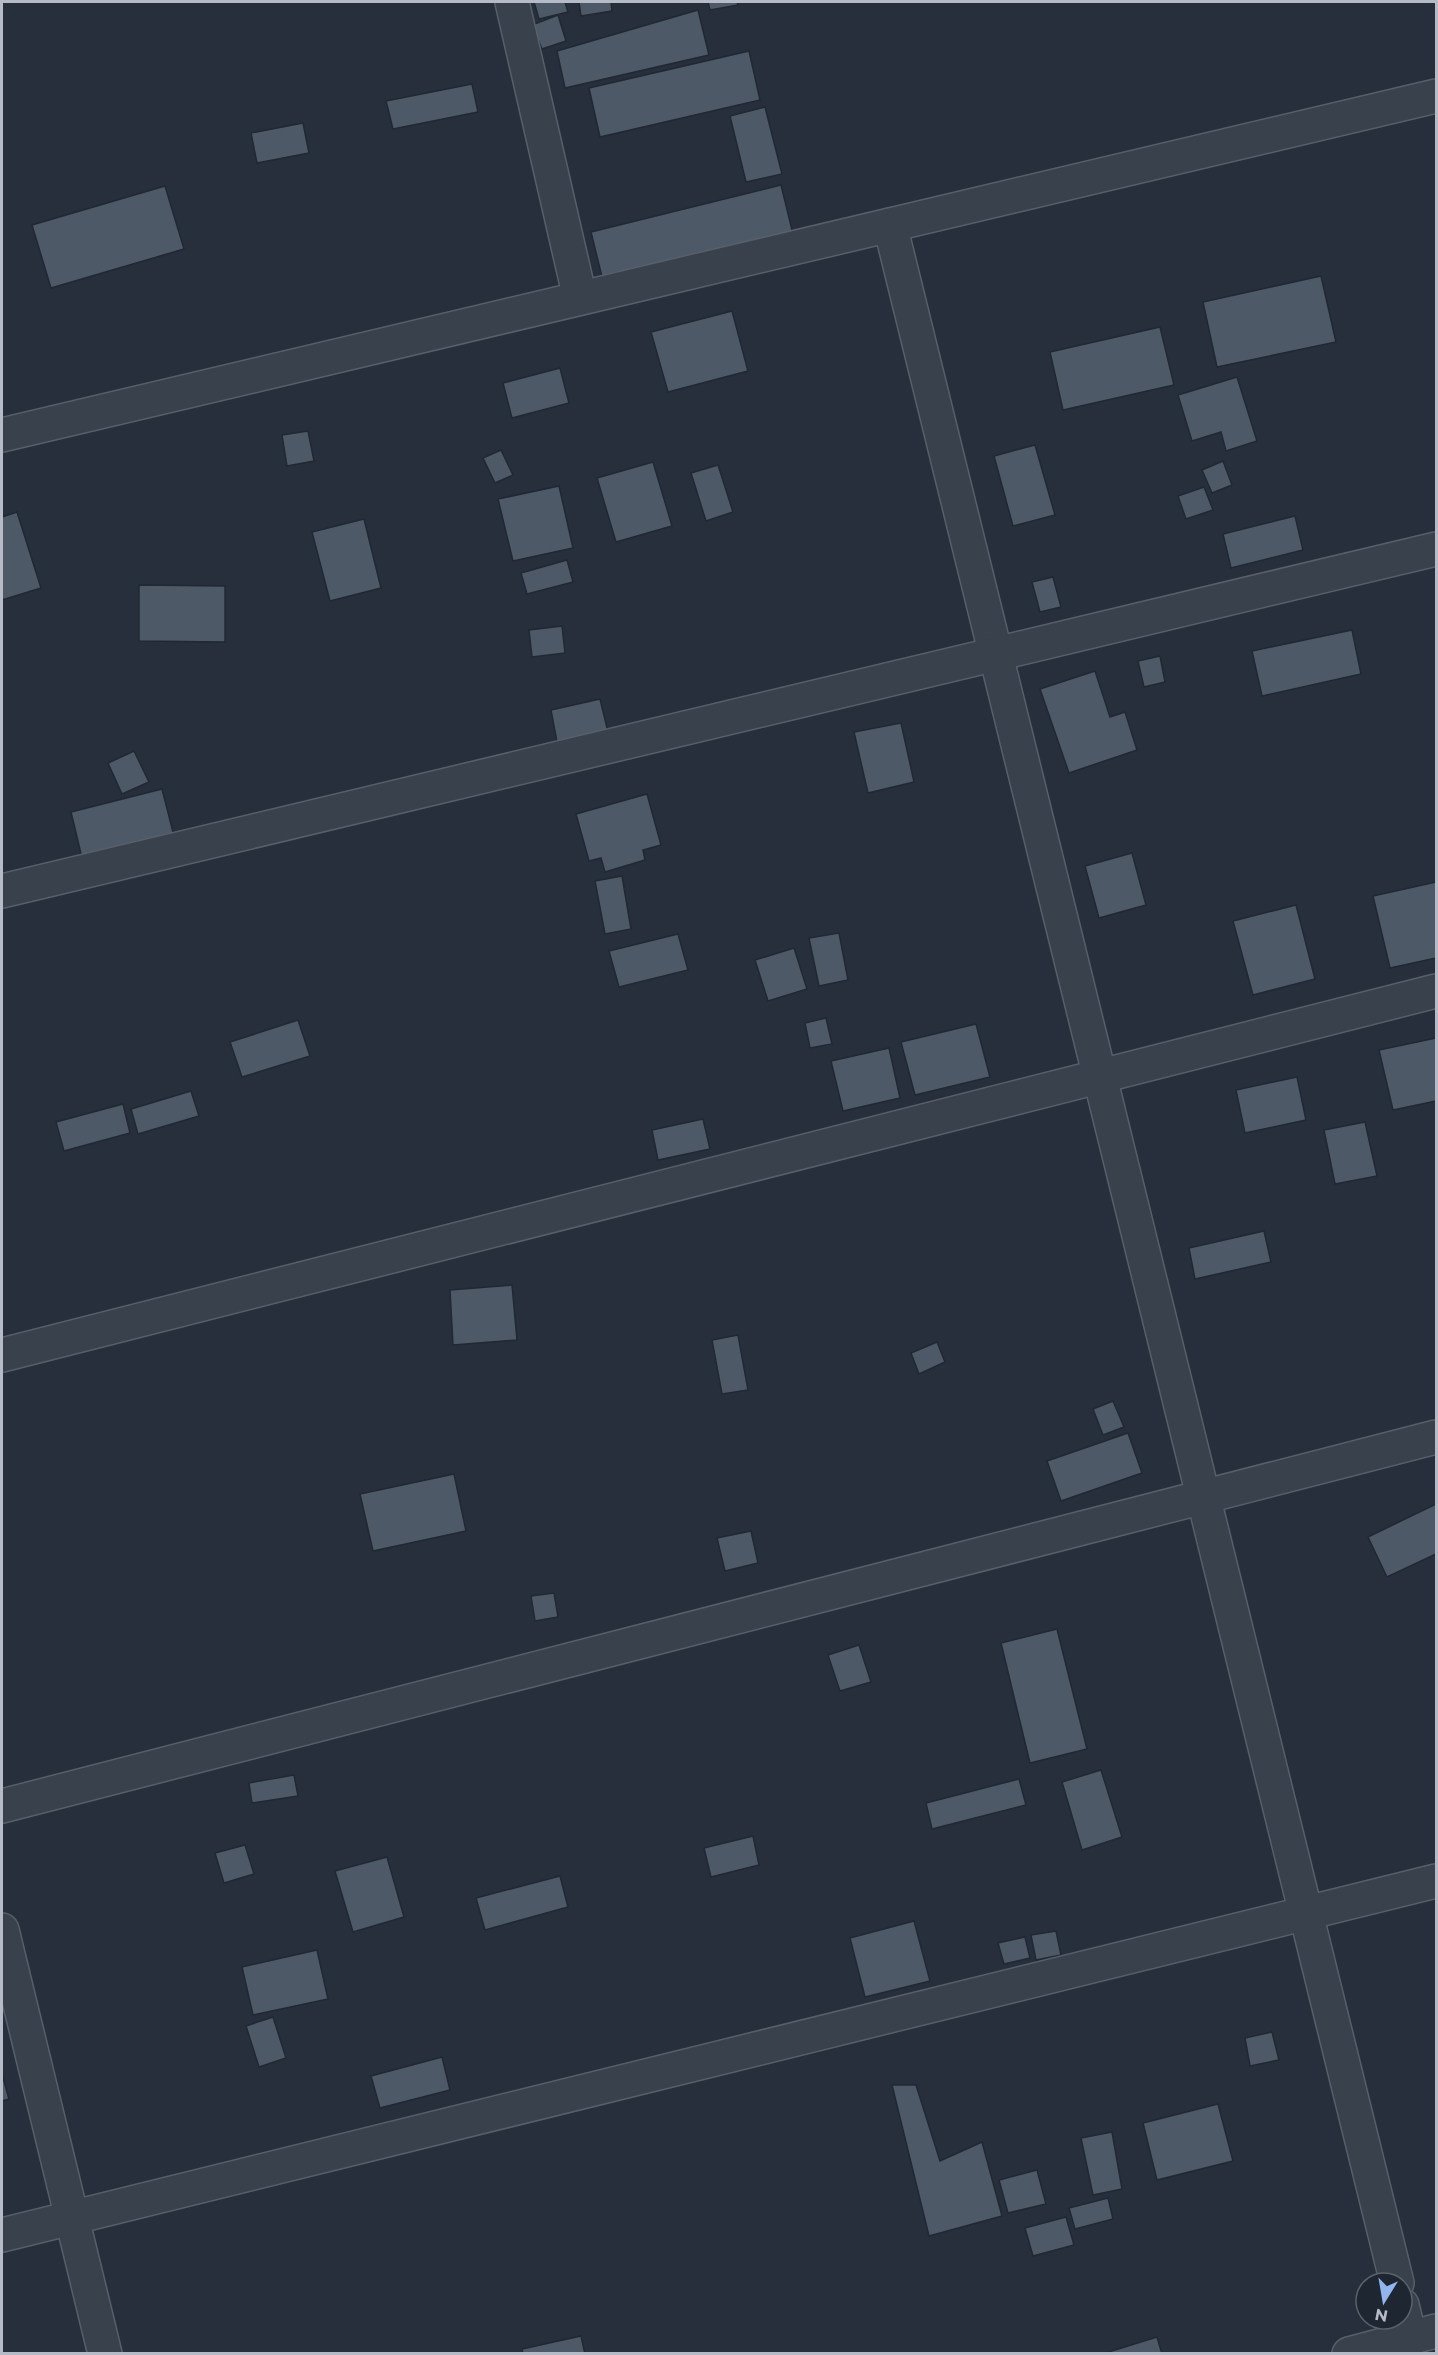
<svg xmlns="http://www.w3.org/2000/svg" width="1438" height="2355" font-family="Montserrat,sans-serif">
<rect width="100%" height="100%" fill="#262f3b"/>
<!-- building -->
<g fill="#4e5967" stroke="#202833" stroke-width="1.5">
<path d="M534,2H565L568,12L539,19Z"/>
<path d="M579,2H611L612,11L581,16Z"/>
<path d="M708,2H737L738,5L710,10Z"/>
<path d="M698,10L709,55L565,88L557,51Z"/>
<path d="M558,15L566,41L542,49L532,25Z"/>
<path d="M749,51L760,100L600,137L589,88Z"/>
<path d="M472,84L478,112L393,129L386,101Z"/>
<path d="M765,107L782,174L746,182L730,116Z"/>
<path d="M303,123L309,153L257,163L251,133Z"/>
<path d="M781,185L794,238L604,285L591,232Z"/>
<path d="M165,186L184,249L51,288L32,225Z"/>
<path d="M1321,276L1336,342L1217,367L1203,302Z"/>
<path d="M732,311L748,371L668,392L651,332Z"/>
<path d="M1160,327L1174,385L1063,410L1050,352Z"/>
<path d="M560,368L569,403L512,418L503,383Z"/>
<path d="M1237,377L1257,441L1226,451L1221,432L1192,441L1178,395Z"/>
<path d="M308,431L314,461L287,466L282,435Z"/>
<path d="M1035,445L1055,515L1013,526L994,456Z"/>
<path d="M501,450L513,475L495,483L483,458Z"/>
<path d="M1223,461L1232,485L1212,493L1202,470Z"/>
<path d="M653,462L672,526L616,542L597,478Z"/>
<path d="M718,465L733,512L706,521L691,473Z"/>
<path d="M559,486L573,548L513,561L498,499Z"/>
<path d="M1204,487L1213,510L1186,519L1178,496Z"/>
<path d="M17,512L41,588L2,600V517Z"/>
<path d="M1295,516L1303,550L1231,568L1223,534Z"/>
<path d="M364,519L381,588L330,601L312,532Z"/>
<path d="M567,560L573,582L527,594L521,573Z"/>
<path d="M1053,577L1061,607L1040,612L1032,582Z"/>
<path d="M139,585L225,586V642L139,641Z"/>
<path d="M562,626L565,653L532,657L529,630Z"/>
<path d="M1352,630L1361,674L1262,696L1252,651Z"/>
<path d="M1160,656L1165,682L1144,687L1138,661Z"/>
<path d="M1095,671L1110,717L1125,712L1137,750L1069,773L1040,689Z"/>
<path d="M600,699L608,732L557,742L551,710Z"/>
<path d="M901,723L914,782L868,793L854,732Z"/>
<path d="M134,751L149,782L122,794L108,763Z"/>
<path d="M162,789L174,836L82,858L71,812Z"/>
<path d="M647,794L661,845L643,850L645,860L605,872L601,858L589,861L576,814Z"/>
<path d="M1132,853L1146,905L1099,918L1085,866Z"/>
<path d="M622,876L631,929L605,934L595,881Z"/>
<path d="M1436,882V958L1390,968L1373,896Z"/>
<path d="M1296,905L1315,979L1253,995L1233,921Z"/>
<path d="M839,933L848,980L819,986L809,938Z"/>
<path d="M678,934L688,970L619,987L609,951Z"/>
<path d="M794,948L807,989L768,1001L755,960Z"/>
<path d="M826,1018L832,1044L810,1048L805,1023Z"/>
<path d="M298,1020L310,1056L242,1077L230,1042Z"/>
<path d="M976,1024L990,1077L915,1095L901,1042Z"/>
<path d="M1436,1038V1101L1393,1110L1379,1050Z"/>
<path d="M889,1048L900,1098L843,1111L831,1061Z"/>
<path d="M1297,1077L1306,1120L1245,1133L1236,1090Z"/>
<path d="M191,1091L199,1116L138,1134L131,1109Z"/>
<path d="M123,1104L130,1133L64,1151L56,1122Z"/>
<path d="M703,1119L710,1149L658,1160L652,1130Z"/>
<path d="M1365,1122L1377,1176L1335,1184L1324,1130Z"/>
<path d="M1264,1231L1271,1262L1195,1279L1189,1248Z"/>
<path d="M512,1285L517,1340L453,1345L450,1290Z"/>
<path d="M738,1335L748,1390L722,1394L712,1340Z"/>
<path d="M937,1342L945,1362L919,1374L911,1353Z"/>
<path d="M1113,1401L1124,1427L1103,1435L1093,1409Z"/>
<path d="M1128,1433L1142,1473L1061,1501L1047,1461Z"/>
<path d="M454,1474L466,1531L373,1551L360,1494Z"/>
<path d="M1436,1504V1554L1387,1577L1368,1537Z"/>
<path d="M751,1531L758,1563L725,1571L717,1538Z"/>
<path d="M554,1593L558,1617L535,1621L531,1596Z"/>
<path d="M1057,1629L1087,1749L1030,1763L1001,1643Z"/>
<path d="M859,1645L871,1682L840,1691L828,1655Z"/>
<path d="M1101,1770L1122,1837L1082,1850L1062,1782Z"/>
<path d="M294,1775L298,1796L252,1803L249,1783Z"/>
<path d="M1019,1779L1026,1805L932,1829L926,1803Z"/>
<path d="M753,1836L759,1865L711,1877L704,1848Z"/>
<path d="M245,1845L254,1874L224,1883L215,1853Z"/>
<path d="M387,1857L404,1917L353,1932L335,1871Z"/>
<path d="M560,1876L568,1907L485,1930L476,1898Z"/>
<path d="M914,1921L930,1981L865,1997L850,1938Z"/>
<path d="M1056,1931L1061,1955L1036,1960L1031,1935Z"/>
<path d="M1025,1937L1030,1958L1004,1964L998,1943Z"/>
<path d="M317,1950L328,1999L253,2015L242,1967Z"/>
<path d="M273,2017L286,2058L259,2067L246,2026Z"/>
<path d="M1272,2032L1279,2060L1250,2066L1245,2038Z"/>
<path d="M442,2057L450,2090L380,2108L371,2076Z"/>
<path d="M2,2074L9,2099L2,2101Z"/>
<path d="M892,2085H916L940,2161L982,2142L1002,2216L929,2236Z"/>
<path d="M1218,2104L1233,2161L1157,2180L1143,2123Z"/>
<path d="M1112,2132L1122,2189L1093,2195L1081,2138Z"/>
<path d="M1037,2170L1046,2204L1008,2213L999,2180Z"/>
<path d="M1108,2198L1113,2219L1075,2229L1069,2208Z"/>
<path d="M1066,2217L1074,2245L1033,2256L1025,2228Z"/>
<path d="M581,2336L585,2354H523L522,2349Z"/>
<path d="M1157,2337L1162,2354H1102Z"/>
</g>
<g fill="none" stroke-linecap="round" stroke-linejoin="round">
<!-- minor casing -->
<g stroke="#575f6a" stroke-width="36">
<g id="minor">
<path d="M512,2L580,298"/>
<path d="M890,225L1397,2283"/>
<path d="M2,435L1436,96"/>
<path d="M2,891L1436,549"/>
<path d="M2,1355L1436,991"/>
<path d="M2,1806L1436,1437"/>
<path d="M2,1930L105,2354"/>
<path d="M2,2235L1436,1881"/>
<path d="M1402,2305L1410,2338"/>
<path d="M1349,2354L1436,2331"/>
</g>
</g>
<!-- minor -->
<use href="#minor" stroke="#39414c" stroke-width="33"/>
</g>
<!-- border -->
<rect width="1438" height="2355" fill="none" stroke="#b5bcc7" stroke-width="6"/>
<!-- north arrow -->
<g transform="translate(1384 2301) rotate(191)"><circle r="28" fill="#1e2631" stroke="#5a626d" stroke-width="1.5"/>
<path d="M0-4.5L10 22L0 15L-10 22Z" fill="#92b4ef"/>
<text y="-9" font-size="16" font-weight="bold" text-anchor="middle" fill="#b5bcc7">N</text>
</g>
</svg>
